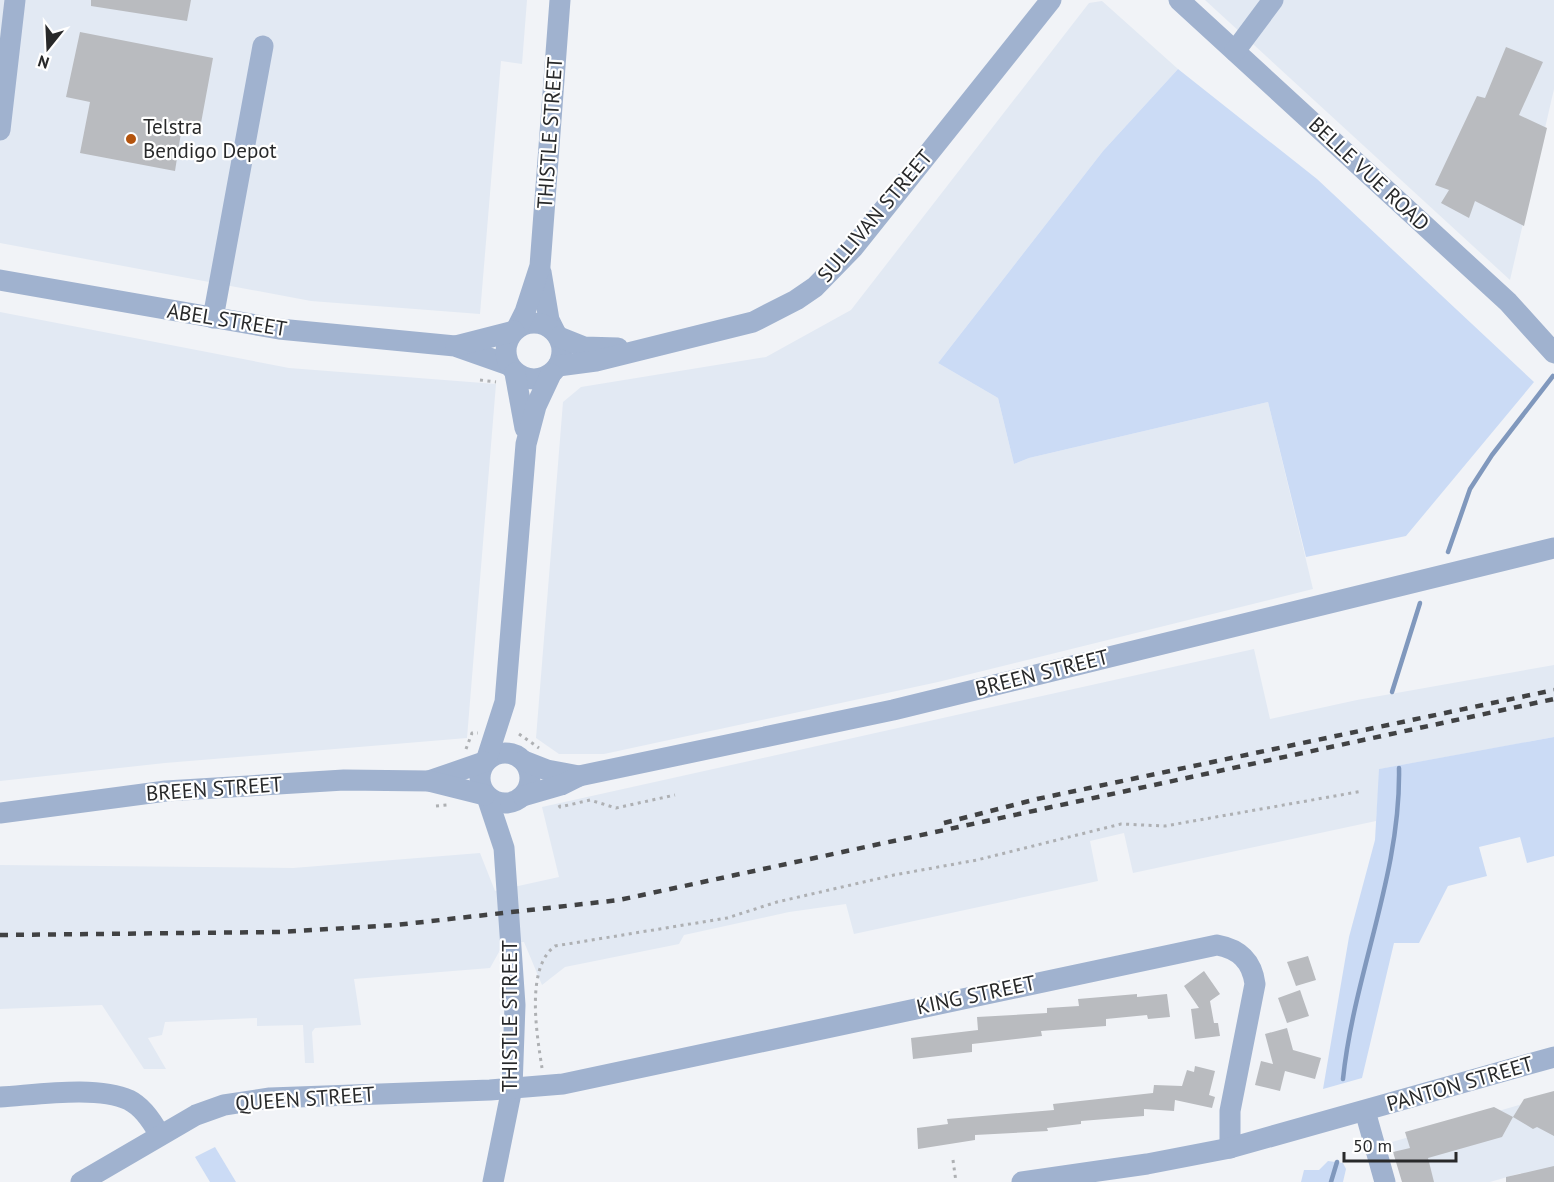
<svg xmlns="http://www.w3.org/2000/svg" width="1554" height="1182" font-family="'PT Sans',sans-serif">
<rect width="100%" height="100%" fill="#f1f3f7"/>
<!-- built -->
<g fill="#e2e9f3">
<path d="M0,0H527L522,64L501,61L480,314L311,301L0,243Z"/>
<path d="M1205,0H1554V89L1510,280Z"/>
<path d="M1102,1L1178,69L1103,151L938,363L998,398L1014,464L1029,458L1268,402L1313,589L938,682L604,754H559L536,738L563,402L581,387L766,357L851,310L1089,3Z"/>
<path d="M0,312L289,368L496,384L467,738L165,763L0,781Z"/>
<path d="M1254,649L1270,719L1357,700L1554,665V737L1380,769L1376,821L1133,873L1124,833L1090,841L1098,881L854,934L846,904L789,912L684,935L679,944L565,967L542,985L524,942L504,943L490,968L354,979L361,1025L315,1028L312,1032L314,1063H305L303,1025L257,1026V1018L165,1022L162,1035L148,1038L166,1069H144L102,1005L0,1009V865L293,868L480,853L495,891L559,877L542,807Z"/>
<path d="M1554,1095V1182H1524L1521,1173L1490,1182H1405L1392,1142Z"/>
</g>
<!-- green -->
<g fill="#cbdbf5">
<path d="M1178,69L1317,179L1534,382L1406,536L1306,557L1268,402L1029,458L1014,464L998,398L938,363L1103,151Z"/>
<path d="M1554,737V856L1527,863L1520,837L1479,847L1487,876L1448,886L1419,943H1394L1362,1078L1323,1089L1349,937L1375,840L1379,769Z"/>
<path d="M215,1147L236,1182H210L195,1157Z"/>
<path d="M1328,1161L1343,1163L1346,1169L1343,1182H1301L1304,1170H1319Z"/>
</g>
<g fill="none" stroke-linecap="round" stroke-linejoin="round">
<!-- stream -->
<g stroke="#8098bd" stroke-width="4.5">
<path d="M1448,552L1470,489L1492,455L1553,376"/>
<path d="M1392,692L1420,603"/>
<path d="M1343,1079C1354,973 1401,875 1399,768"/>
<path d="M1331,1182L1337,1162"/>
</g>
</g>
<!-- building -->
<g fill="#b9bbbf">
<path d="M91,0H191L187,21L91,6Z"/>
<path d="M80,32L213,58L201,123L183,120L175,171L80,153L90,102L66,97Z"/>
<path d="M1506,47L1543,62L1519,115L1547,128L1524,226L1475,201L1469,218L1441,203L1449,190L1435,185L1477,96L1485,98Z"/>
<path d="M1308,956L1316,980L1296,986L1287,962Z"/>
<path d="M1204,971L1220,994L1210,1001L1214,1023H1218L1220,1036L1195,1039L1191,1009L1199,1008L1184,986Z"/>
<path d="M1300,990L1309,1016L1287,1023L1278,998Z"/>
<path d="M1137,994V997L1167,994L1170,1017L1148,1019L1147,1015L1106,1019V1026L1041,1031L1042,1036L972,1044V1052L913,1059L911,1038L978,1030L977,1017L1047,1013V1008L1079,1006L1078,999Z"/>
<path d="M1287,1028L1293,1050L1321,1058L1315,1079L1285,1071L1280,1091L1255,1085L1261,1061L1273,1064L1265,1034Z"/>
<path d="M1195,1066L1215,1071L1209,1095L1215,1097L1212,1108L1175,1100L1174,1111L1144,1109V1116L1081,1121V1124L1047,1128L1048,1131L975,1135V1140L918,1149L917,1128L948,1124L947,1119L1054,1110L1053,1104L1153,1093L1154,1085L1182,1086L1187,1070L1194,1072Z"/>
<path d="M1554,1091V1136L1537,1127L1533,1129L1513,1117L1524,1099Z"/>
<path d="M1494,1107L1513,1117L1502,1137L1428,1158L1434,1182H1402L1393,1152L1410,1148L1405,1132Z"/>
<path d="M1554,1166V1182H1506V1177Z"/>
</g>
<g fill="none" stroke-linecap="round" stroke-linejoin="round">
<!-- path -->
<g stroke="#aeb0b3" stroke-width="3" stroke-dasharray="3 4.5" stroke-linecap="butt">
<path d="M480,380L496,382"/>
<path d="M519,734L539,748"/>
<path d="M466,749L472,733H478"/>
<path d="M559,805L560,807L590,800L616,808L675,795"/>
<path d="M436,806L447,805"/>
<path d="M542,1068C537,1035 525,968 555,946L727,918L777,902L894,875L977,860L1121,824L1165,826L1363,791"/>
<path d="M953,1160L956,1182"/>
</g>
<!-- minor -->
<g stroke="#a0b2cf" stroke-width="21">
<path d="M1179,0L1508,302L1554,353"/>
<path d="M1235,51L1273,0"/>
<path d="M0,130L15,0"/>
<path d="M541,272L549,320L555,332"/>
<path d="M0,280L279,329L455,346L509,365"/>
<path d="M213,318L263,46"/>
<circle cx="534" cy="351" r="28"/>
<path d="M517,328L525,312L540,266L560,0"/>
<path d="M559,337L584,347L618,348"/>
<path d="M456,346L514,331"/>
<path d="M558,366L596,361L753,322L796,300L815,287L853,248L1051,0"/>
<path d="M515,373L525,428"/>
<circle cx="505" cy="778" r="25"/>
<path d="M486,761L505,702L526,444L536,406L551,374"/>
<path d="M524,761L547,770L579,776"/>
<path d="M429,781L484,762"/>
<path d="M523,796L561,785L579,776L893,710L1554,548"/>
<path d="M487,797L504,848L515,1005L512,1088L493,1182"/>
<path d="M0,813L166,791L344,780L429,781L485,795"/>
<path d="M0,1097C35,1095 97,1085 129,1100C143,1107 152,1121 159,1134"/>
<path d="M1365,1111L1385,1182"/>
<path d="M81,1182L196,1115L224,1105L270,1098L490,1090L563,1084L1217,945C1239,949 1252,961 1255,984L1230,1111V1148"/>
<path d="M1022,1182L1147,1164L1230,1148L1554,1057"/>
</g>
<!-- rail -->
<g stroke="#414243" stroke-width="4.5" stroke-dasharray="8 8" stroke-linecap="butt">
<path d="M944,823L1037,799L1554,690"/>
<path d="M0,935L280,932L396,925L619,900L1554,699"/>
</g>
</g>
<!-- markers -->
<circle fill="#b4540e" stroke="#fff" stroke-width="2" cx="131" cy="139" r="6"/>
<g text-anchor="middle" stroke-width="4.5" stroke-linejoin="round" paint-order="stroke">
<!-- poi labels -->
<g font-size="21" fill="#28292a" stroke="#fff" text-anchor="start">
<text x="143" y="134">Telstra<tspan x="143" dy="24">Bendigo Depot</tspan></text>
</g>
<!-- street labels -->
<g font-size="21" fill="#28292a" stroke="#fff">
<text transform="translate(550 133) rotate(-86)" y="7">THISTLE STREET</text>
<text transform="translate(1369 174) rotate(43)" y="7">BELLE VUE ROAD</text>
<text transform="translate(875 216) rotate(-50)" y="7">SULLIVAN STREET</text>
<text transform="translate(227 320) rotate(9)" y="7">ABEL STREET</text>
<text transform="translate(1042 673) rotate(-14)" y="7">BREEN STREET</text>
<text transform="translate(214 789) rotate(-4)" y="7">BREEN STREET</text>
<text transform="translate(976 995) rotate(-12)" y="7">KING STREET</text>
<text transform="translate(510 1016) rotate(-90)" y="7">THISTLE STREET</text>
<text transform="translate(1460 1084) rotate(-16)" y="7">PANTON STREET</text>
<text transform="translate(305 1099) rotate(-4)" y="7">QUEEN STREET</text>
</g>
</g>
<!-- north arrow -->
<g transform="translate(48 48) rotate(198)" stroke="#ffffff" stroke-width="4.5" paint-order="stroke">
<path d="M0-4.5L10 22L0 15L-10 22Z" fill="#28292a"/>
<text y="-9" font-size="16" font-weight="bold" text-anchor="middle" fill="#28292a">N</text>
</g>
<!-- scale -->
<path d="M1344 1152v9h112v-9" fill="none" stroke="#28292a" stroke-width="3"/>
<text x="1353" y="1152" font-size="18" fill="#28292a" stroke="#ffffff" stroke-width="4.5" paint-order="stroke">50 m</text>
</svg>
